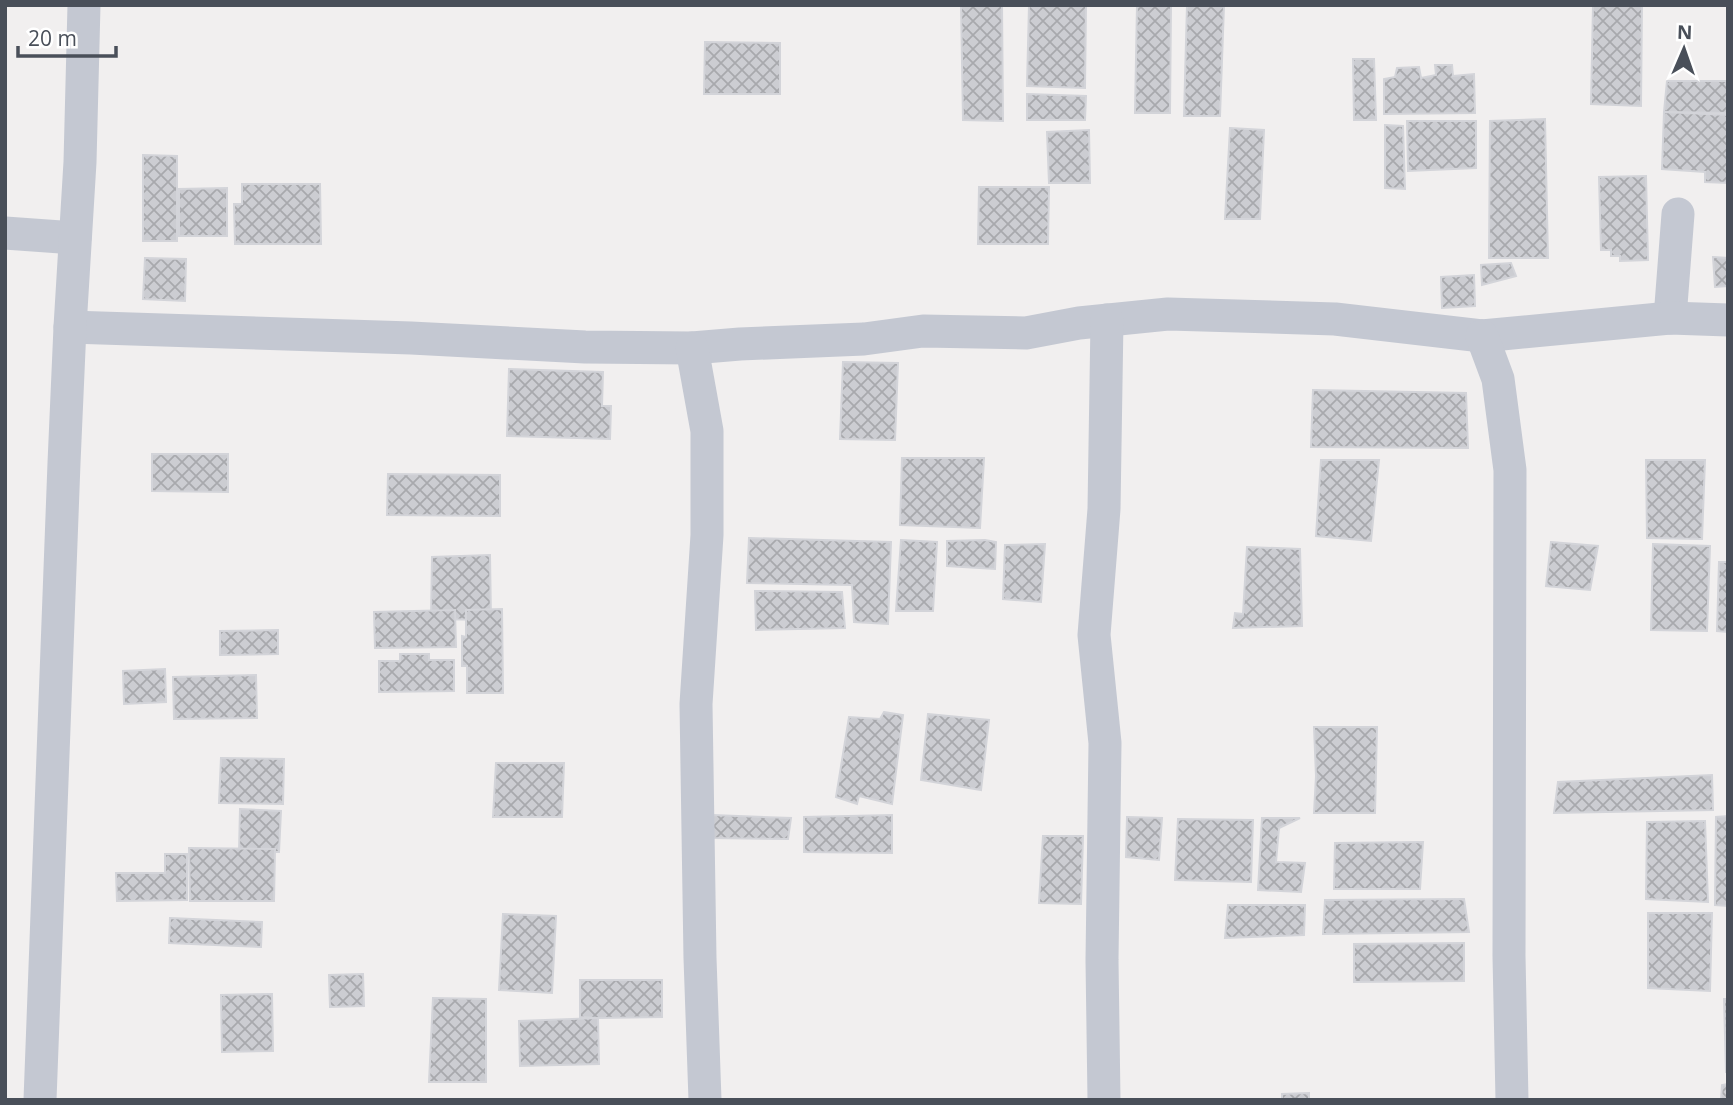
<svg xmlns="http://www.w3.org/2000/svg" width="1733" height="1105" font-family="'Open Sans',sans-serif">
<defs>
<pattern id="building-cross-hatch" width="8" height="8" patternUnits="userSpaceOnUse" patternTransform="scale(1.75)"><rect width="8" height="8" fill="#cccdd2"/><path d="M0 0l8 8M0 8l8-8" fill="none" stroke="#a8a9ad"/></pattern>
</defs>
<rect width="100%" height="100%" fill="#f1efef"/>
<!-- building -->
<g fill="url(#building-cross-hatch)" stroke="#d3d4d9" stroke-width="2">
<path d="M961,5H1002L1003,121L963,120Z"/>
<path d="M1029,5H1086L1085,88L1027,86Z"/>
<path d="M1137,5H1171L1170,113H1135Z"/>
<path d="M1187,5H1224L1220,116H1184Z"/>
<path d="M1593,5H1642L1641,106L1591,104Z"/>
<path d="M705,42L780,43V94H704Z"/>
<path d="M1353,59H1374L1376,120H1354Z"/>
<path d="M1435,65H1452L1453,76L1474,74L1475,113L1384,114V79L1395,77L1397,68L1419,67L1421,78L1436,75Z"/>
<path d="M1667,81H1728V113L1664,112Z"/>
<path d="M1027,94L1086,96L1085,120H1027Z"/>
<path d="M1664,112L1728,115V183L1705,182V172L1662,169Z"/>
<path d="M1545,119L1548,258H1489L1490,121Z"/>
<path d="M1407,121H1476V168L1408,171Z"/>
<path d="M1385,125L1403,126L1405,189L1385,188Z"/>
<path d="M1230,128L1264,130L1260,219H1225Z"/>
<path d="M1089,130L1090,183H1049L1047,132Z"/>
<path d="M143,155L177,156V241H143Z"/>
<path d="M1646,176L1648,260L1620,261V256H1611V250H1601L1599,177Z"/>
<path d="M242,184H320L321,244H235L234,204H242Z"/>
<path d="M979,187H1049L1048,244H978Z"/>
<path d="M227,188V236H179V189Z"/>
<path d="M1713,257L1728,258V286L1715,287Z"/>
<path d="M145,258L186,259L185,301L143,299Z"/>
<path d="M1511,263L1516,276L1482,285L1481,265Z"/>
<path d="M1474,275L1475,306L1442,308L1441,277Z"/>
<path d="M843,362L898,363L895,440L840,439Z"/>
<path d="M509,369L603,372L602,406H611L610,439L507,436Z"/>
<path d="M1313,390L1466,393L1468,448L1311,447Z"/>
<path d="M152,454H228V492L152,491Z"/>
<path d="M902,458H984L980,528L900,525Z"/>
<path d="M1321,460H1379L1371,541L1316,536Z"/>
<path d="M1646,460H1705L1702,539L1647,538Z"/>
<path d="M388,474L500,475V516L387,515Z"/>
<path d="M749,538L891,542L888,624L854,622L852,585L747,583Z"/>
<path d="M901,540L937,542L933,611H896Z"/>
<path d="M985,540L996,542L995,569L947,566V541Z"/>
<path d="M1551,542L1598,546L1590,590L1546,586Z"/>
<path d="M1045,544L1041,602L1003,599L1005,545Z"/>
<path d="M1653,544L1710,546L1707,631L1651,630Z"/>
<path d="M1247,547L1300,549L1302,626L1233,628L1235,613L1243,614Z"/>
<path d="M490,555L491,620L431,619L432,557Z"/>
<path d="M1719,562H1728V632L1717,631Z"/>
<path d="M755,591L842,592L845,628L756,630Z"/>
<path d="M502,609L503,693H467V666H462V636L466,637V610Z"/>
<path d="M455,610L456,647L375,648L374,612Z"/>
<path d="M278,630V654L220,655V631Z"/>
<path d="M400,654H429V660H454V691L379,692V661H400Z"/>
<path d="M165,669L166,702L124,704L123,671Z"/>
<path d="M256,675L257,718L174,719L173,677Z"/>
<path d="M884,712L903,715L892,804L859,796L857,804L836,797L849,717L880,719Z"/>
<path d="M928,714L989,720L981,790L921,780Z"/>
<path d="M1314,727H1377L1375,813H1314L1316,776Z"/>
<path d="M221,758L284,759L283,804L219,803Z"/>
<path d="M496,763H564L562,817H493Z"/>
<path d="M1712,775L1713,810L1554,813L1558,782Z"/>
<path d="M240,809L281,811L279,852H239Z"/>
<path d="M712,815L791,818L788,839L712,838Z"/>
<path d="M892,815V853L804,852V817Z"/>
<path d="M1728,816V906L1715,905L1716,817Z"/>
<path d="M1127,817L1162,818L1159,860L1126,857Z"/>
<path d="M1262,818H1300L1279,828L1276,862L1305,863L1301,892L1258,890Z"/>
<path d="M1178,819L1253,820L1251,882L1175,880Z"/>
<path d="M1705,821L1708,902L1646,899L1647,822Z"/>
<path d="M1043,836H1083L1081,904L1039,903Z"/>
<path d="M1423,842L1420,889H1334L1335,843Z"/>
<path d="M189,848L275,849L274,901H190Z"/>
<path d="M165,854H187V900L117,901L116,873H165Z"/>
<path d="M1464,899L1469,932L1323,934L1325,900Z"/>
<path d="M1228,905H1305L1304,935L1225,938Z"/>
<path d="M1648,913H1712L1710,991L1648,988Z"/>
<path d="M503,914L556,916L552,993L499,990Z"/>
<path d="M170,918L262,922L261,947L169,943Z"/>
<path d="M1464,943V981L1354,982V944Z"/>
<path d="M363,974L364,1006L330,1007L329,975Z"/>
<path d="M580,980H662V1017L598,1018L580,1017Z"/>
<path d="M272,994L273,1051L222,1052L221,995Z"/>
<path d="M433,998L486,999V1082H429Z"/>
<path d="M1724,999H1728V1072H1726Z"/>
<path d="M598,1018L599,1064L520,1066L519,1021Z"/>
<path d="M1728,1084V1100H1721L1722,1085Z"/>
<path d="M1309,1093V1100H1282V1094Z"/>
</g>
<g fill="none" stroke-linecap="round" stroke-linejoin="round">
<!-- minor -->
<g stroke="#c4c8d2" stroke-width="33">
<path d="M5,233L75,238"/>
<path d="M1670,318L1678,214"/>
<path d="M70,327L411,338L585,347L692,348L740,344L864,339L923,331L1026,333L1079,323L1168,314L1335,319L1482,336L1670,318L1728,320"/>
<path d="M1482,336L1498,379L1510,470L1509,956L1512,1100"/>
<path d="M692,348L707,431V535L696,704L700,958L705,1100"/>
<path d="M40,1100L64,463L70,327L80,162L84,5"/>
<path d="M1104,1100L1102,960L1105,743L1094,635L1104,509L1107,320"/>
</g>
</g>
<!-- border -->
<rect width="1733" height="1105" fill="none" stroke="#494f59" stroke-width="14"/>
<!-- north arrow -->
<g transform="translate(1684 49) rotate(2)" stroke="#ffffff" stroke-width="5" paint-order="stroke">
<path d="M0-5L12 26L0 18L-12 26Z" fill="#494f59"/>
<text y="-10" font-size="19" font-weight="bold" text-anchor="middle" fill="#494f59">N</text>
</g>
<!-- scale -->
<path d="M18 46v10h98v-10" fill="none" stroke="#494f59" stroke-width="3.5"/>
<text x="28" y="46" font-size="21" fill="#494f59" stroke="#ffffff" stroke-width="5" paint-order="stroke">20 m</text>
</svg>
